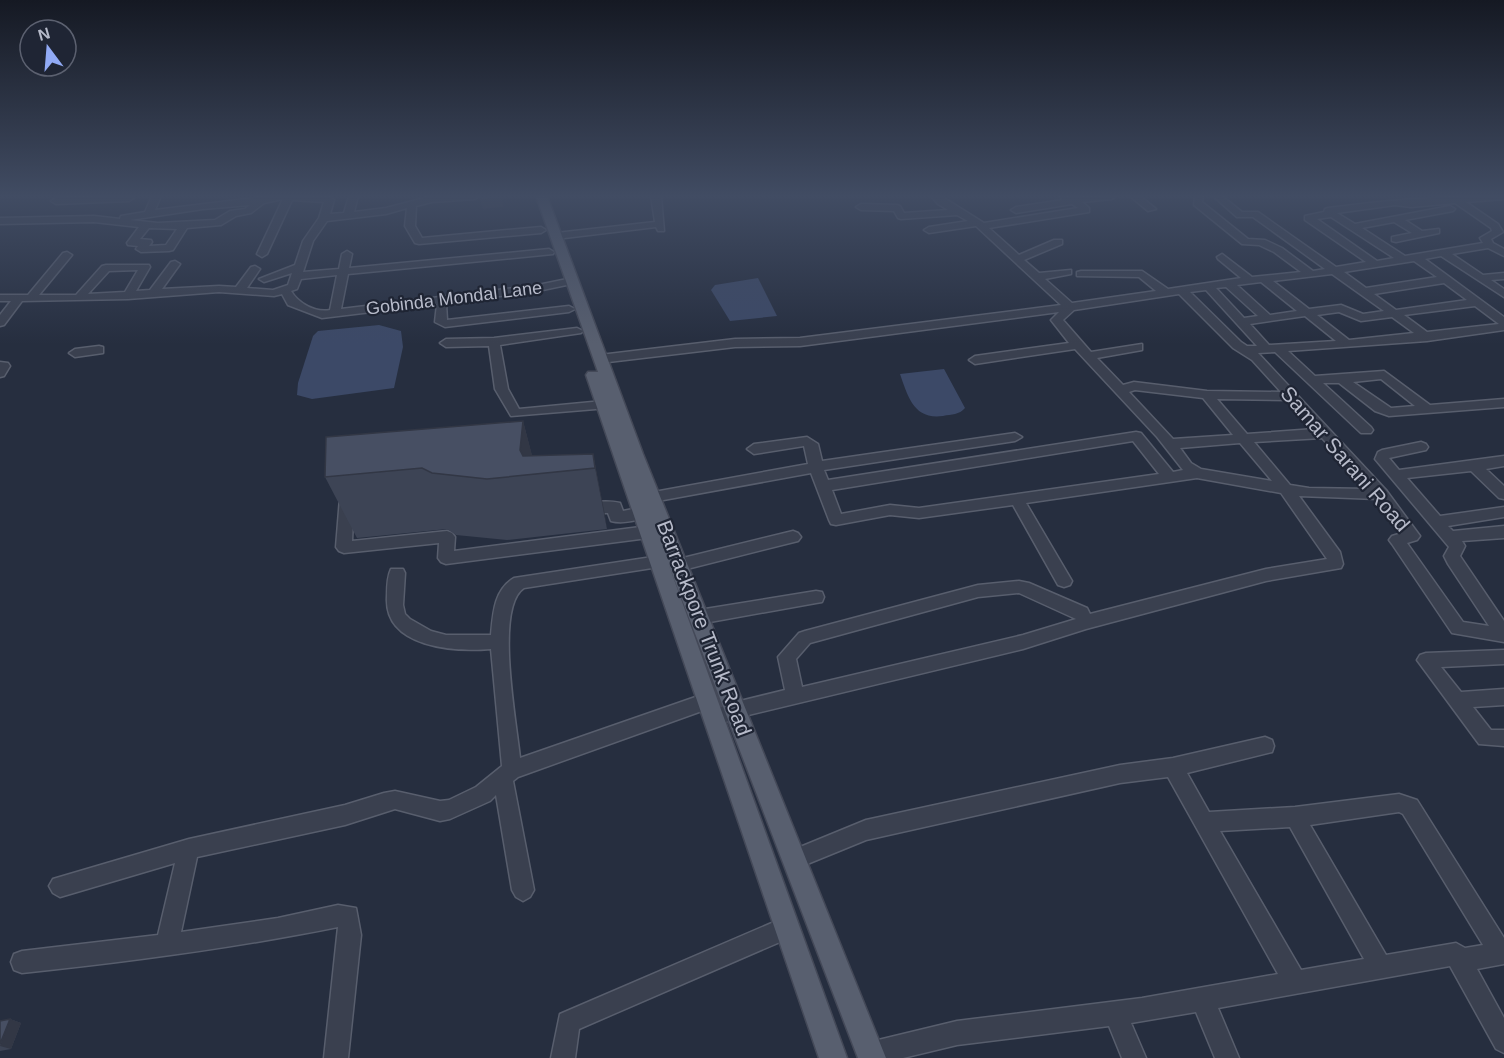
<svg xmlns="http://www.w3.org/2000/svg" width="1504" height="1058" font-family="Helvetica,sans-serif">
<rect width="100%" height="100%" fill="#262e3f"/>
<!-- water -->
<g fill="#3c4967">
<path d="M758,278L777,316L730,321L711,290L715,285Z"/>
<path d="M379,325L401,331L403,347L394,388L312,399L297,395L298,383L313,336L318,331Z"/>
<path d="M944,369L965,408C959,415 952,414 943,416C914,420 908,397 900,374Z"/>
</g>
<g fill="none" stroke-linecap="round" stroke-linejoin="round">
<!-- minor casing -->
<g stroke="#585e6d" stroke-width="3">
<g id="minor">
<path d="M116,196H131L134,198L129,201L56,204L51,201L56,198Z"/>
<path d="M152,196H161L155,210L271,196L329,197L334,200L330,214L344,213L349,196H358L354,212L386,208L432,196H479L475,199L432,202L416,206L415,226L422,238L541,227L546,230L541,233L419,244L415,243L405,226L407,208L386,214L327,221L313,241L303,272L339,269L342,254L347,251L352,254L349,268L549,249L554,252L553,254L348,274L341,309L538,285L572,278L577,281L576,283L538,291L446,303L447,320L569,306L575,309L569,312L445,327L435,322L437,304L322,318L288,305L282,294L274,296L219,292L128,299L22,301L4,325L0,326V315L11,301H0V295H28L63,253L67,252L72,255L39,295H76L102,266L106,265H149L150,267L136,291L150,290L171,262L175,261L180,264L162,289L219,286L236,287L251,267L255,266L260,269L247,288L273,290L288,285L292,273L264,282L259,279L295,265L303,241L319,218L324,202L292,200L267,254L262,257L257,254L283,199L264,203L251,213L236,216L221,225L187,228L173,250L169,251L141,252L136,249L138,246L128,245L127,243L139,227L94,222L0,224V218L94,216L120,219L121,216L145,212ZM250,205L245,209L230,211L215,220L158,223L130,220L203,209ZM149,228L177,229L166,245L149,246L152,242L151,240L140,239ZM138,270L125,292L88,294L109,271ZM337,275L330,310C315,313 298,303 291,291L297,289L301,279Z"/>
<path d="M651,196H661L664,231H658L656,227L556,239L551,236L556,233L655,222Z"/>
<path d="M931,196H941L984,223L1078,208L1072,204L1016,213L1011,210L1016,207L1063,200L1060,196L1073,198L1116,196L1112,199L1082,202L1089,208V212L989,228L1019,255L1054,240H1062V244L1024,260L1039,273L1071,270V274L1045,279L1072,303L1156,291L1139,277L1077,276V272L1081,271H1142L1168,289L1241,278L1218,259L1217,257L1222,254L1252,277L1301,272L1274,252L1259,245L1242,244L1194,205L1195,196H1203L1202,202L1248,239L1265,240L1282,248L1313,271L1325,269L1253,217H1237L1213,196H1222L1242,212H1258L1336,267L1366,262L1305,220V216L1324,212L1325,209L1328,208C1387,200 1445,196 1504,196V199L1466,202L1498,224L1503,232L1491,239L1493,243L1504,249V256L1488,248L1452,254L1483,275L1504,273V279L1491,280L1504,289V297L1441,256L1425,259L1504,317V330L1427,341L1288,351L1315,376L1384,371L1430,405L1504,399V407L1389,416L1375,411L1339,383H1323L1371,427L1373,430L1371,433H1361L1275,352L1258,353L1386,490L1420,536L1417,540L1407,543L1463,622L1489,626L1448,564L1444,556L1449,547L1375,459L1378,452L1382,450L1421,442L1426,444L1428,447L1426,450L1389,458L1399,470L1504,456V466L1486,469L1504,486V499L1499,498L1471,471L1407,478L1440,516L1504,507V517L1448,526L1453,531L1504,526V538L1462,541L1465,546L1460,556L1504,621V642L1452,633L1392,544L1389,540L1392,536L1402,533L1377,499L1299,496L1340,552L1343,564L1341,568L1266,581L1086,629L1023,649L736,718L714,726L708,724L705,718L708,712L736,702L785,690L778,657L799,633L805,631L978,585L1019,581L1029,583L1087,608L1090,614L1266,569L1327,559L1281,493L1197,478L1026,503L1072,581L1070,585L1064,587L1058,585L1013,505L919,518L890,515L836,525L831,524L829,520L811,473L658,501L647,509L649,513C643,521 621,524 611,521L608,513H578L576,509L578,505C590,502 608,500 620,503L623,511L638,508L636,505L654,492L808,464L804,446L754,454L747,449L754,444L807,437L818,444L822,461L1015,433L1022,437L1015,441L824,470L828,480L1136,432L1141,433L1173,472L1183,470L1157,437L1075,349L975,364L969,360L975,356L1069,343L1051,320L1059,312L800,346L735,347L600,363L594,359L600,355L735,339L800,338L1061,305L976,226L929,233L924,230L929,227L968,221L957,215L901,219L898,218L894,211L861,210L856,207L861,204L897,205L900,206L904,213L948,210L938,204ZM1455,203L1491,228L1492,231L1480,238L1483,243L1405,256L1362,228L1394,222L1412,233L1392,237V241L1396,242L1439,233V229L1422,231L1405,220L1453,211L1455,209L1450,206L1355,224L1337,213L1395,205L1411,207ZM1331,217L1394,258L1377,261L1317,219ZM1414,261L1437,277L1366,288L1344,272ZM1332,274L1384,311L1363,314L1341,305L1309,309L1273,281ZM1261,282L1297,311L1270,315L1237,285ZM1444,283L1467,300L1396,310L1374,294ZM1226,287L1258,316L1244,318L1216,288ZM1206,290L1257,346H1247L1241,342L1190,292ZM1179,294L1233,348L1252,360L1281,392L1207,391L1134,382L1123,385L1097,358L1142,350V344L1091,352L1063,320L1074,310ZM1475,306L1499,324L1427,332L1404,315ZM1339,312L1361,321L1392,317L1414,333L1349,340L1317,315ZM1305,316L1336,341L1269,345L1250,324ZM1381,379L1415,406L1391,408L1353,382ZM1135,390L1203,398L1233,435L1173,439L1129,392ZM1217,399L1288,400L1315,429L1247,434ZM1322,438L1368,489L1309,488L1290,485L1254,442ZM1133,441L1159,474L919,508L890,505L841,514L832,490ZM1240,443L1272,481L1201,469L1191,463L1180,448ZM1019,593L1076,619L1023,635L802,687L796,659L810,643L978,597Z"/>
<path d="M1130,196H1140L1156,209L1148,211Z"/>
<path d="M577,328L583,331L581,333L500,345L508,389L519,409L603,401L609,405L608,408L511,416L495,389L489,346L446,347L440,343L446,339L494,338Z"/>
<path d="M99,346L103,347V353L75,357L69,353L75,349Z"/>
<path d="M0,362L8,363L10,366L4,376L0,377Z"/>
<path d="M347,493L354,498L352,541L447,531L452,533L455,537L454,551L648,526L653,528L656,532L653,536L648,538L446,564L441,562L438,558L439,543L344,553L339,551L336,547L340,498Z"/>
<path d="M793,531L798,533L801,537L798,541L679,571L673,569L671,565L673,561L679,559Z"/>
<path d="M659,556L665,558L667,562L665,566L524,588C494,607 517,725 520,758L707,693L713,695L716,701L713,707L518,777L513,781L534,890L530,897L523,901L516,897L512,890L496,795L490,801L450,819L440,821L395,809L345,825L197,857L181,932L278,918L338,905L356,908L361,935L348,1058H324L338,927C234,948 128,962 22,973L14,970L11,962L14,954L22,951L158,935L175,863L60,897L53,893L49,886L53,879L189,839L345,805L384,793L395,791L440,801L449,800L476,787L502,766L491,649C455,652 384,648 387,597C387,588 387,577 391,569H403L405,573L403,605L405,614L410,619L431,631L446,635H491C493,613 494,590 514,578Z"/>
<path d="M816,591L822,592L824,597L822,602L816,603L699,624L693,622L691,617L693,612L699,610Z"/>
<path d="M1504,650V664L1441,667L1461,692L1504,689V705L1473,707L1491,730H1504V746L1479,744L1417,660L1420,655L1426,653Z"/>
<path d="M1265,737L1272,740L1274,746L1272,752L1187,773L1209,812L1295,807L1399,794L1417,800L1504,938V964L1477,969L1504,1018V1053L1496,1049L1450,966L1218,1008L1239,1058H1215L1196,1012L1131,1023L1146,1058H1122L1109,1026L957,1045L903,1058H860L858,1054L862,1046L870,1042L957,1021L1142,998L1278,974L1168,777L1120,783L866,840L795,869L788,866L785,859L788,852L866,820L1120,765L1173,758ZM1399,812L1403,814L1483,945L1465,948L1456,943L1386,955L1310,825ZM1290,827L1364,959L1301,970L1220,831Z"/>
<path d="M788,916L796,919L799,927L796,935L579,1029L575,1058H551L560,1014Z"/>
</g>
</g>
<!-- major casing -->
<g stroke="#444958" stroke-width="3">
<path id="major" d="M536,196H547L643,454L886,1058H858L668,563L847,1058H819L586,375L588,372H598Z"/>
</g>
<!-- minor -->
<use href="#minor" fill="#3a404f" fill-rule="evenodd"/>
<!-- major -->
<use href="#major" fill="#585f6f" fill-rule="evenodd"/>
</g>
<!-- wall -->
<g fill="#3d4455">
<path d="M523,421L532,456L593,454L607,529L507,540L456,535L447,529L357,538L325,477Z"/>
<path d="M10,1019L21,1023L11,1049L0,1051V1021Z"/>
</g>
<!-- shaded-wall -->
<g fill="#323745">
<path d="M502,196L503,207L483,209L480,200Z"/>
<path d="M523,421L537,474L527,475L520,450Z"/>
<path d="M593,454L605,515L607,529L595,468Z"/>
<path d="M10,1019L21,1023L11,1049L0,1046Z"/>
</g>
<!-- building -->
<g fill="#474f63" stroke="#323745" stroke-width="1.5">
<path d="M480,196H501V198L480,200Z"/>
<path d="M523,421L520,450L523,456L593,454L595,468L487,479L432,473L422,468L325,477L326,437Z"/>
<path d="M10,1019L0,1044V1021Z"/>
</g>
<!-- sky -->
<linearGradient id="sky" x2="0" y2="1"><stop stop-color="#151923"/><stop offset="0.57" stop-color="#414c63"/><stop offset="1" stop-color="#414c63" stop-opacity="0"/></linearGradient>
<rect width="1504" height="344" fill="url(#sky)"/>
<g text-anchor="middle" stroke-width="4.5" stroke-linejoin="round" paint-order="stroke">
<!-- far-street labels -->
<g font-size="18" fill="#b7bbca" stroke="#1f2534">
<text transform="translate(454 298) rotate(-7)" y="6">Gobinda Mondal Lane</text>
</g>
<!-- street labels -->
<g font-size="21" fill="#b7bbca" stroke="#1f2534">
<text transform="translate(1345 459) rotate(49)" y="7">Samar Sarani Road</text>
<text transform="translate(704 628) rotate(69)" y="7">Barrackpore Trunk Road</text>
</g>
</g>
<!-- north arrow -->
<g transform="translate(48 48) rotate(344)"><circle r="28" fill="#1f2534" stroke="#5c6170" stroke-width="1.5"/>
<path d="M0-4.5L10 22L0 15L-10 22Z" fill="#91aaf5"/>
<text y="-9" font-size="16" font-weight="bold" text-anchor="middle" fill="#b7bbca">N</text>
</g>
</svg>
